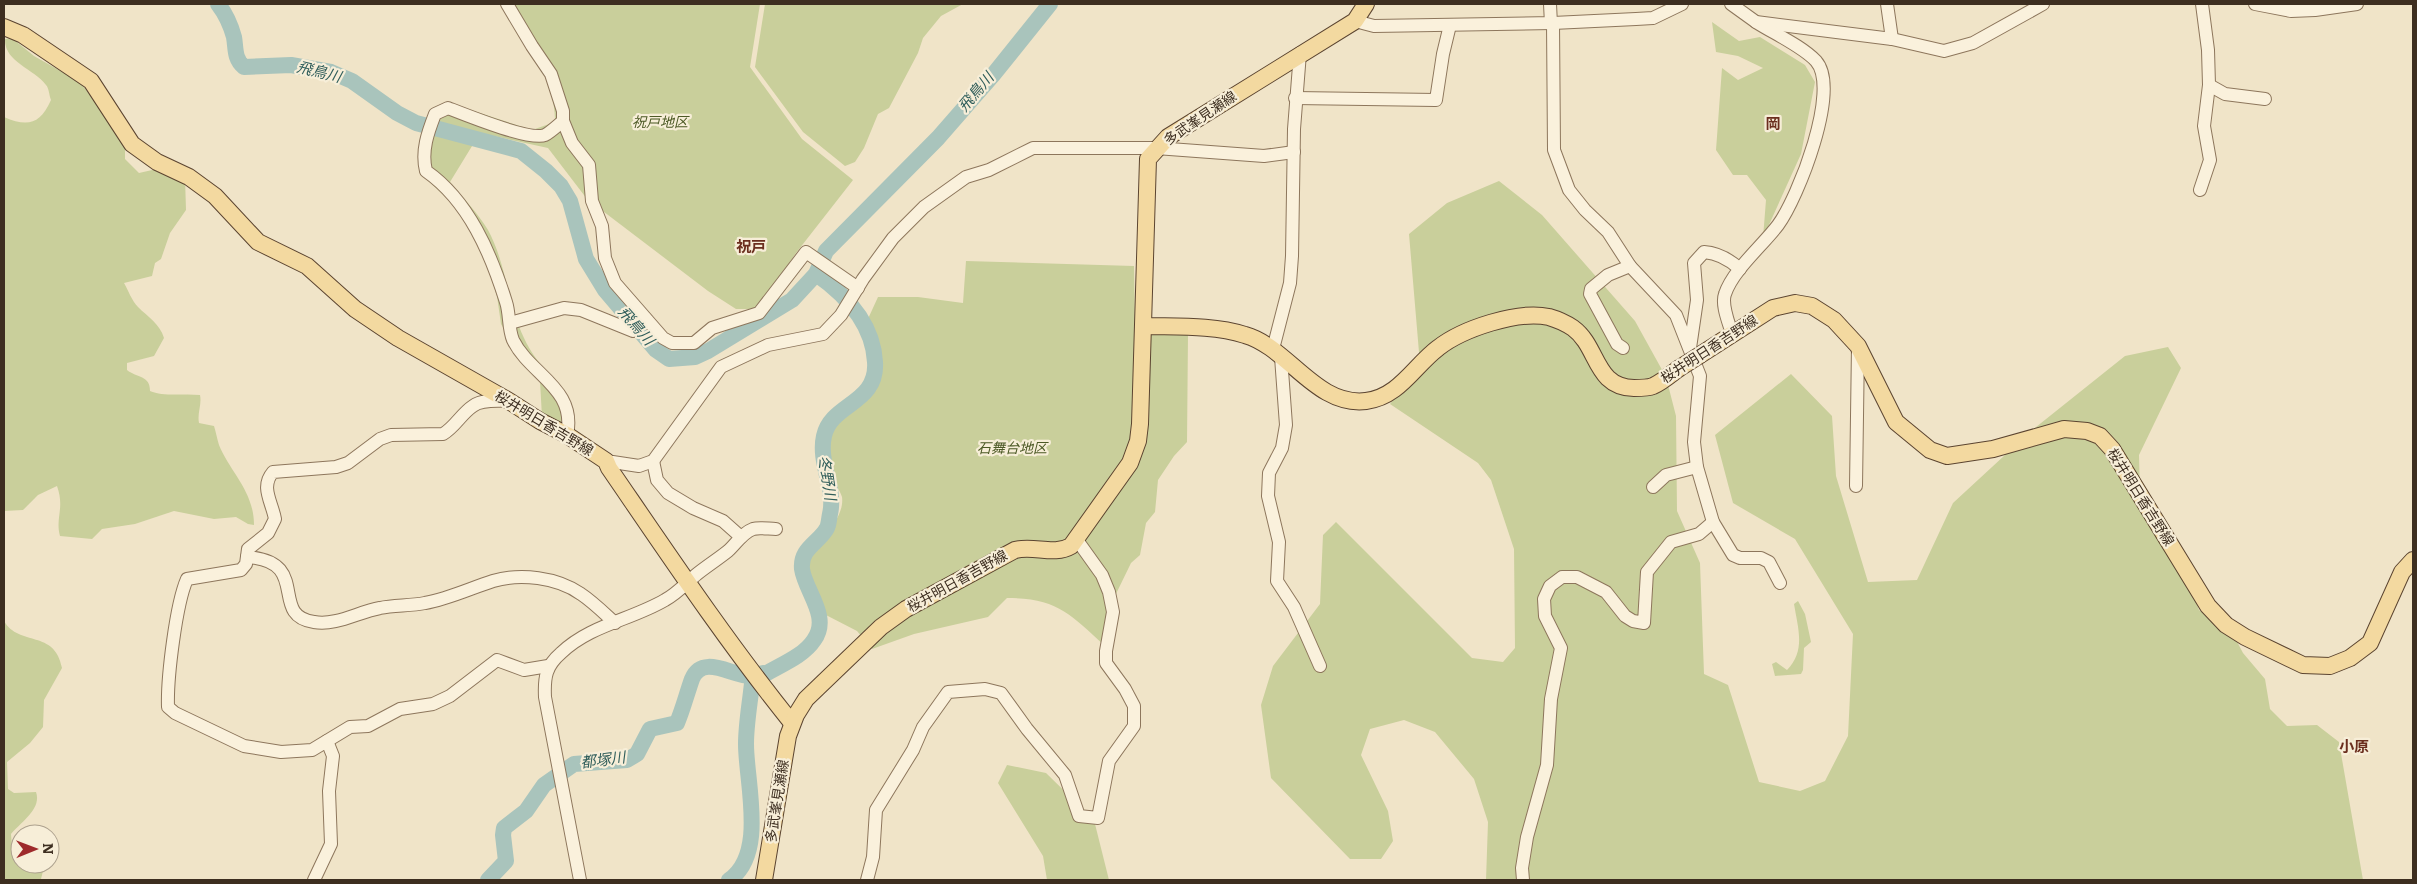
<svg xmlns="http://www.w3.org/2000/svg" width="2417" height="884" font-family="Literata,'Noto Sans JP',serif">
<rect width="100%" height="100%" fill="#f0e4c8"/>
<!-- green -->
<g fill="#c9cf9b">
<path d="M504,4H760L750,67L802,139L853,180L796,253L758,309H736L708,291L587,199L548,148L480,133L450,182C462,197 478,213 488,230C506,263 508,305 524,338C536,365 561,384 571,412L561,425L542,417L540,381L520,357L501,324L497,296L481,247L455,206L420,173L419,156L431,110L446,102L532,130L555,122C556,79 525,40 504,4Z"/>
<path d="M765,4H963L941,16L923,38L918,53L889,108L878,114L864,148L855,162L845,166L803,132L755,67Z"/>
<path d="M1712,22L1739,41L1760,37L1805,65L1815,82L1801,154L1763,238L1766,200L1747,175H1733L1716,150L1722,68L1738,80L1763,68L1738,56L1716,52Z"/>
<path d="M12,38L34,56L80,82L125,141V159L139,173L161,168L185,178L186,210L170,233L161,259L155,263L152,276L124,283C128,290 132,301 138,307C148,317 160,324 164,338L154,356L127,363V370C137,378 150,375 150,391C164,397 184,393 200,395C202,405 197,413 199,423L214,426C216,432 217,439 219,445C230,472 254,491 254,525L248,524L236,517L214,519L174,511L135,524L102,529L92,539L60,536C55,518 65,508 57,486L38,495L23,510L4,511V117C27,127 40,125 51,100C49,95 49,88 46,85C34,69 4,62 5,39Z"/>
<path d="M1499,181L1542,215L1635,321L1666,377L1676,416L1677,511L1700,563L1704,674L1728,685L1759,782L1800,791L1825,781L1848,736L1853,634L1795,539L1733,503L1715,435L1791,374L1832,416L1836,476L1868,582L1917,580L1953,503L2031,431L2125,356L2168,347L2181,368L2139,455L2140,494L2180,559L2199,610L2234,636L2243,653L2265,679L2270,709L2287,726L2317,725L2339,742L2363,880H1486L1488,822L1474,779L1435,732L1404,720L1370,729L1361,755L1388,811L1393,841L1381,859H1350L1271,778L1261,705L1273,666L1320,604L1323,535L1336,522L1472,658L1503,662L1515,648L1514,549L1491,480L1478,463L1390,404L1420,364L1409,234L1447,203Z"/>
<path d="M966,261L1134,266L1135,329L1188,335L1187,442L1174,456L1158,480L1155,512L1146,523L1140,555L1131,563L1114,598L1104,645C1070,614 1057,598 1007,598L988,617L914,634L872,649L857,631L824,614L820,598L807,573V555C820,543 845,517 842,497C841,493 837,487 835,483C829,469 824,451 828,435C830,427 839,420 845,415C852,409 863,403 869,396C888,373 879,345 867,321L878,297H918L963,303Z"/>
<path d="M1798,601L1805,614L1811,642L1804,648L1803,670L1801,674L1775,676L1772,664L1776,662L1787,670C1806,651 1798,628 1794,604Z"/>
<path d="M4,621C19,647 55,629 62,668L44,700L43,727L30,743L7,762L8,789L14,793L36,792C42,809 21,822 11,834L12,847L20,864H43L44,867L41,879L38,880H4Z"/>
<path d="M1007,765L1046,773L1094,820L1109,880H1047L1043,856L998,783Z"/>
</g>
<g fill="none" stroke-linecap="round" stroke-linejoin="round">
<!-- river -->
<g stroke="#a9c4bc" stroke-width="16">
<path d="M218,4C225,13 231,26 234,37C236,48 234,59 244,67L291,65L331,72L352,81L397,113L416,123L521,151L546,171L561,186L570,201L586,259L605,290L656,350L669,359L695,357L708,351L792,300L816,274L826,251L938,138L993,75L1050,4"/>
<path d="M488,880L506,861L503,835L504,828L526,811L544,785L574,764L627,760L637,754L650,729L677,723C683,709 687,693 692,679C703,653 733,677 752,676C755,676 760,674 763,673"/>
<path d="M729,880C767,854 746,783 746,744C746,724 750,703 752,683C770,668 801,660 814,640C831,617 805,591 802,569C800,548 819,543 827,528C829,524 829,518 830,514C836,488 818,463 824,436C831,403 878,404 875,362C873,323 846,295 816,274"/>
</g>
<!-- minor casing -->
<g stroke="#8d765c" stroke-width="14">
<g id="minor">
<path d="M507,4L532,46L551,74L563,111V121L572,143L589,165L592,201L602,226L605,258L615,283L663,338L672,343H694L712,328L759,313L806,252L858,288"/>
<path d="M1550,4L1551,24"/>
<path d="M1731,4L1756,22L1892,39L1944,51L1973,43L2043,4"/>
<path d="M1887,4L1892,39"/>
<path d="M2255,4L2291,11L2315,10L2357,4"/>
<path d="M1355,21L1374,26L1553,23L1636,19L1653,18L1682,4"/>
<path d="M1553,23L1554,150L1569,190L1585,210L1608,232L1630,266L1676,315L1700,376L1694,442L1697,467L1713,522L1733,555L1740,558H1761L1769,562L1780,583"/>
<path d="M2209,85L2225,94L2265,99"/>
<path d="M1295,98L1436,100L1443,54L1450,25"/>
<path d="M563,121C558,125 551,132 545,135C530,141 466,115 448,108L435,114C428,132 421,151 426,171C469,201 491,254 506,302C510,314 508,328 513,340C530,375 577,388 567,435"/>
<path d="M2200,190L2210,160L2204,126L2209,85L2208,50L2202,4"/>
<path d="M510,323L564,308L581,310L633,331"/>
<path d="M1732,334C1729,323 1721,305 1725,294C1733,270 1763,245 1778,225C1798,198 1841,89 1816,61C1802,46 1773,33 1756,22"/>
<path d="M1623,348L1617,344L1590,294L1591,289L1608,275L1630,266"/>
<path d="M1690,348L1697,300L1694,263L1704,252C1718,253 1730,260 1740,269"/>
<path d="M1273,349L1290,283L1292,256L1294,129L1300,53"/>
<path d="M1281,357L1286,425L1282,448L1269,473L1268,496L1279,542L1277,581L1294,607L1320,666"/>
<path d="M509,401C498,401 482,399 473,406C461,414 455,427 443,434L391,435L380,439L348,463L336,467L273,472C260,487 272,502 275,519L268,533L248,549L246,564L241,570L187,579C176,604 167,678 168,707L175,713L244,746L281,752L312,750L350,727L368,726L400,709L433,704L450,696L497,660L524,670L548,666"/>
<path d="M606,461L639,466L653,461L721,367L768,345L823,334L841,315L863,279L893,238L924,207L966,177L989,170L1033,148H1156L1264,156L1294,152"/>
<path d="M653,461L657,480L668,493L693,508L723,521L741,537"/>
<path d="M1856,486L1858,346"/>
<path d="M1653,487L1666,475L1697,467"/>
<path d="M247,557C312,561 268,616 314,622C336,626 358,612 380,608C394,605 410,606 425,603C448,599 471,588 493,581C520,573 557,577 581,594C593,602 604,613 615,623"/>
<path d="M314,880L331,844L329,791L333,756L327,741"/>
<path d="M580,880L545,697C544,677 546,666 561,653C590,625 631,620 665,600C678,593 686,583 697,574C707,566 718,559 728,551C736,544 742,533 753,529C759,527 769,529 776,529"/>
<path d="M867,880L873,857L876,810L913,750L923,727L948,692L985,689L1001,693L1027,729L1065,775L1079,816L1098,818L1109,761L1134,726V706L1125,689L1106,663V651L1113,612L1109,592L1102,575L1077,540"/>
<path d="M1523,880L1522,868L1527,837L1547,765L1551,699L1561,648L1545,616L1544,599L1550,586L1562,577H1577L1606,592L1625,616L1633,621L1644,623L1647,572L1671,542L1699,534L1713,522"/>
</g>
</g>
<!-- major casing -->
<g stroke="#5b4430" stroke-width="18">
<g id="major">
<path d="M4,27L23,35L91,81L132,144L157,162L189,177L215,196L258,242L307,266L355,309L398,338L509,401L540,421L567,435L606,461L609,468C668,554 726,641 792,723"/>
<path d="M1144,326C1177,327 1213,325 1245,335C1288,347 1316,407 1366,401C1399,397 1414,366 1438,348C1462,329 1518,310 1549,317C1556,319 1567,324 1573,328C1599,347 1594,387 1634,388C1640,388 1648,388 1653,386C1662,382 1670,375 1678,369"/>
<path d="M1700,355L1773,308L1795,303L1812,306L1834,320L1858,346L1896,422L1930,450L1947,456L1993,449L2064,429L2087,431L2100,436L2112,449L2208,606L2226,625L2245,637L2303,665L2330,666L2350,658L2370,643L2402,572L2413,560"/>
<path d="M764,880L788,736L796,715L806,699L881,627L906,609L1015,550C1034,545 1054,556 1071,546L1130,463L1138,441L1140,424L1148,159L1168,137L1355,21L1366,4"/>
</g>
</g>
<!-- minor -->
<use href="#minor" stroke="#faf1dc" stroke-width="12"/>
<!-- major -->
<use href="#major" stroke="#f3d9a0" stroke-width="16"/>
<!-- major-bridge casing -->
<g stroke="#5b4430" stroke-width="18" stroke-linecap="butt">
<path id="major-bridge" d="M1678,369L1700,355"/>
</g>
<!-- major-bridge -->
<use href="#major-bridge" stroke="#f3d9a0" stroke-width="16"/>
</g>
<g text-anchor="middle" stroke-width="4.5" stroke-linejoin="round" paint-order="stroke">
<!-- street labels -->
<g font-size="14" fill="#3d2e20" stroke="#f7eed8">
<text transform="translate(1200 118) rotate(-34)" y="5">多武峯見瀬線</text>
<text transform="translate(1709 349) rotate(-33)" y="5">桜井明日香吉野線</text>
<text transform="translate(544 423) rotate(31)" y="5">桜井明日香吉野線</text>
<text transform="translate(2141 497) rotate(58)" y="5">桜井明日香吉野線</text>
<text transform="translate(957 581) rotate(-29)" y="5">桜井明日香吉野線</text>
<text transform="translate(777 801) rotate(-81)" y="5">多武峯見瀬線</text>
</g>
<!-- park labels -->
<g font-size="14" font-style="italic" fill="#4d5a26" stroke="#f7eed8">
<text x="660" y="127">祝戸地区</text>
<text x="1012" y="453">石舞台地区</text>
</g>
<!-- water labels -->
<g font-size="15" font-style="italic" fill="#2f5d5a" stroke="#f7eed8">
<text transform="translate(319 72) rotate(14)" y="5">飛鳥川</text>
<text transform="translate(976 92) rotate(-50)" y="5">飛鳥川</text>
<text transform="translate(636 326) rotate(49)" y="5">飛鳥川</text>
<text transform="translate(827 478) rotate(81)" y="5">冬野川</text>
<text transform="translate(603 760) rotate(-7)" y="5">都塚川</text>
</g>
<!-- neighbourhood labels -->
<g font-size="15" font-weight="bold" fill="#6b2e1e" stroke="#f7eed8">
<text x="1773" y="129">岡</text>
<text x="751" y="252">祝戸</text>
<text x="2354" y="752">小原</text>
</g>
</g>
<!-- border -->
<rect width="2417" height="884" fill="none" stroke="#3d2e20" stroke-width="10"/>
<!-- north arrow -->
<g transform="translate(35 849) rotate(89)"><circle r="24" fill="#f7eed8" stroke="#ada18e"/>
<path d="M0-4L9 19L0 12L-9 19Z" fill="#9e2a2b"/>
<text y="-8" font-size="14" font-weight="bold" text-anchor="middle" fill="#3d2e20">N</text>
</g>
</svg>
